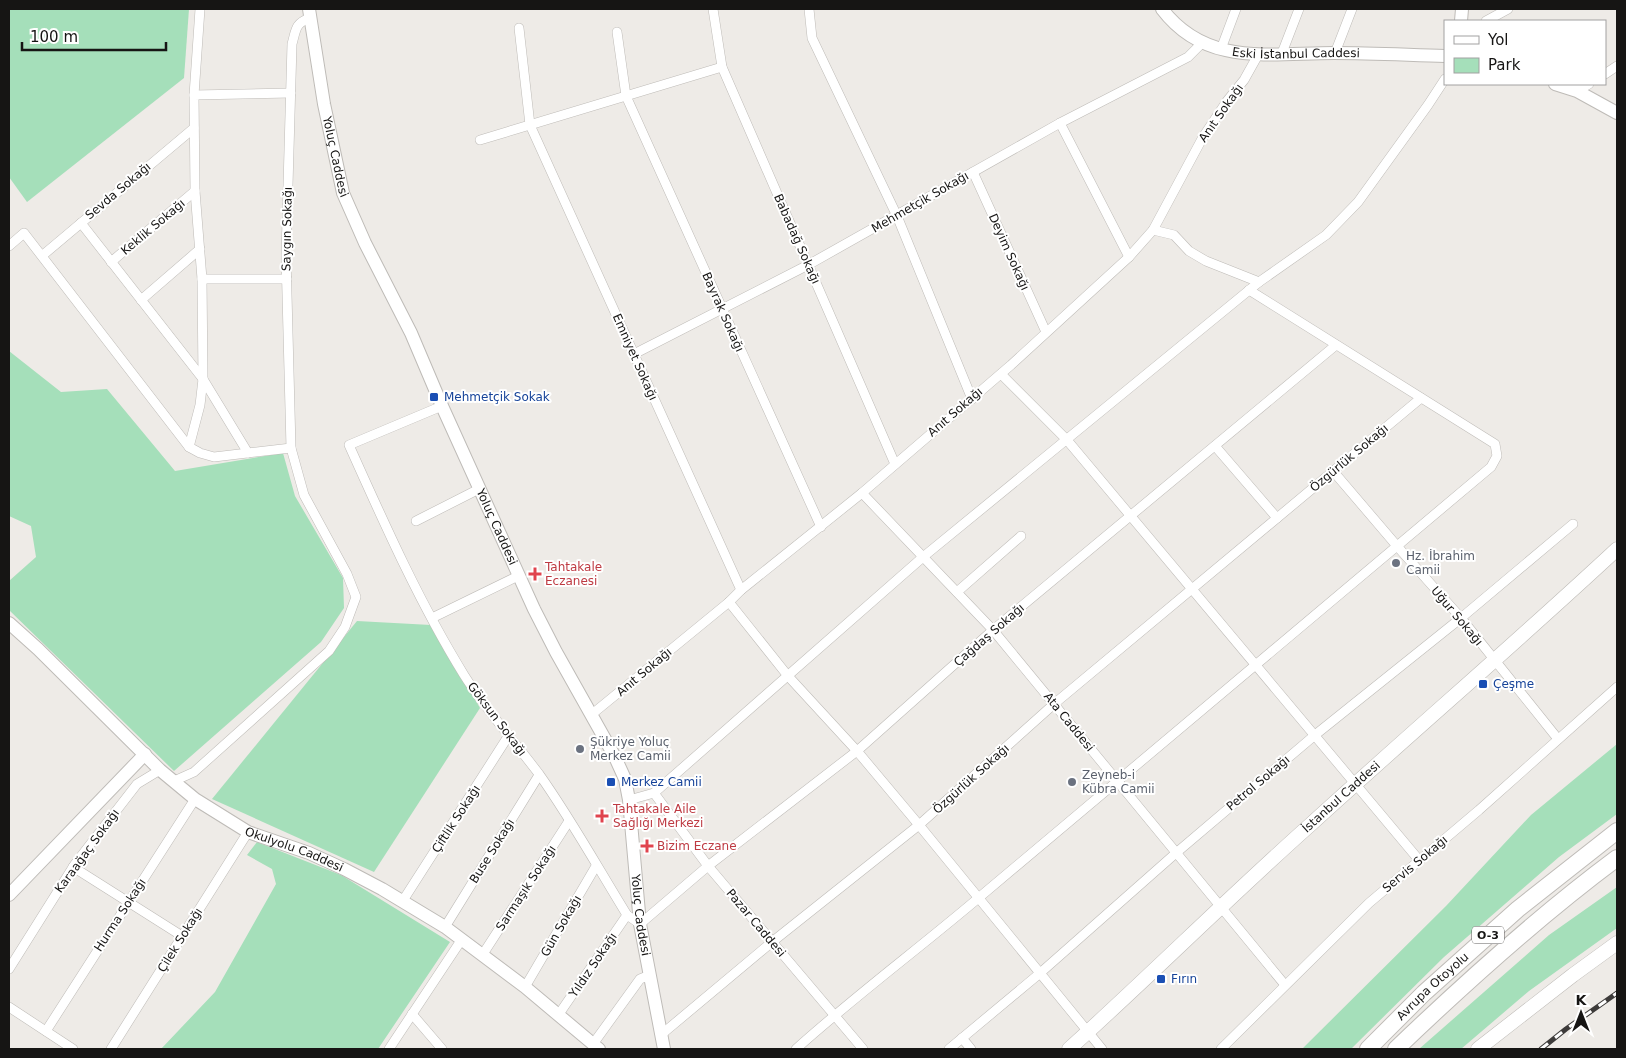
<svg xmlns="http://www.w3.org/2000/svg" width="1626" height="1058" font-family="'DejaVu Sans',sans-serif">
<rect width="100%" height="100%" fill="#eeebe7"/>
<!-- green -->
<g fill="#a5dfba">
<path d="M9,9H189L184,78L27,202L9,177Z"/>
<path d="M9,351L61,392L107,389L175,471L283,453L295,496L343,578L344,608L321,642L174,771L9,610V581L36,557L31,526L9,516Z"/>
<path d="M357,621L431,625L480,708L374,872L212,799Z"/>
<path d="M1617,744V814L1559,857L1444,957L1351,1049H1302L1446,906L1531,815Z"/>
<path d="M257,842L341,875L450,942L378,1049H161L215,992L276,884L272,869L247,855Z"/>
<path d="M1617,887V928L1529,991L1461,1049H1419L1549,935Z"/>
</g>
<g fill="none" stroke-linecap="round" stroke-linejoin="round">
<!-- street casing -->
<g stroke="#bebbb7" stroke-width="10">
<g id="street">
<path d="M713,9L722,67L895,464"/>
<path d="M809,9L812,38L897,216L972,399"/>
<path d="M1486,21L1508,9"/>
<path d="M519,28L530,125L741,590"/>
<path d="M617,32L626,96L821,527"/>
<path d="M1221,49L1236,9"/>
<path d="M1282,53L1299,9"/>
<path d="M1335,53L1352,9"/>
<path d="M1605,74L1617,66"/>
<path d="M1577,91L1589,84"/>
<path d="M194,95L200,9"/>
<path d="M1060,123L1129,257"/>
<path d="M480,140L722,67"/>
<path d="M973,172L1046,332"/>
<path d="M81,223L203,379L248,453"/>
<path d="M1153,230L1174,235L1189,251L1206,261L1259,282"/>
<path d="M9,246L24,233L189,447L200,453L214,457L291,448"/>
<path d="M43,255L194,128"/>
<path d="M111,262L195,191"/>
<path d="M202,279H287"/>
<path d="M141,300L200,249"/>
<path d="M634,354L808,265L1060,123L1188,57L1202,43"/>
<path d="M1001,374L1067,440L1419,860"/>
<path d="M442,406L349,445C384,523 419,602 464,675C486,710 514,741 539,774C571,819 598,868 627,915L640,924L708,866L857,751L993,630L1336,345"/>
<path d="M1215,446L1277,518"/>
<path d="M189,447L200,405L203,379L202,279L195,191L194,95L291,93"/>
<path d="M1333,471L1397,546L1461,618L1558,739"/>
<path d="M862,493L993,630L1285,985"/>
<path d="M416,521L479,489"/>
<path d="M957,592L1021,536"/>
<path d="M729,602L788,676L857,751L919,825L1102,1049"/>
<path d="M432,618L518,576"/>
<path d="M591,715L729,602L741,590L862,493L1011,365L1129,257L1153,230L1203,137L1227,101L1244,80L1258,55"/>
<path d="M174,781L194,772L329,651L345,627L356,597L347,574L304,495L291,448L286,256L292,44C296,30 295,23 310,18"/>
<path d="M654,793L708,866L863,1049"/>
<path d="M629,800L654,793L923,557L1259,282L1326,235L1358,202L1428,105L1445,79"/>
<path d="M73,867L182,936"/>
<path d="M402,902L509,735"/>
<path d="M445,927L539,775"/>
<path d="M483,954L569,821"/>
<path d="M9,969L75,864L137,784L160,770"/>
<path d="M525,987L596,866"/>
<path d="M9,1007L73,1049"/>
<path d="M412,1014L442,1049"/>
<path d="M559,1014L627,915"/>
<path d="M46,1031L195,799"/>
<path d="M662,1034L772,942L919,825L1054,704L1421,398"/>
<path d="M962,1038L971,1049"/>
<path d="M593,1044L640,979L650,975"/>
<path d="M111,1049L248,832"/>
<path d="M389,1049L462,939"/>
<path d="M796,1049C856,995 921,947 982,895C1151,752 1321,610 1491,467L1497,456L1495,444L1249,290"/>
<path d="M949,1049L1039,974L1176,853L1315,735L1461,618L1573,524"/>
<path d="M1221,1049L1369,903L1479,810L1617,687"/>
</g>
</g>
<!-- secondary casing -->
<g stroke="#bebbb7" stroke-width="14">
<g id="secondary">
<path id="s1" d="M309,9L324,104L343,193L365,243L411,333L442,406L534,609L556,652L615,757L625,779L629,800L640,924L664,1049"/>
<path id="s2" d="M1162,9C1206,67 1270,53 1334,53C1371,53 1408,55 1445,56"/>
<path d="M1461,21L1462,9"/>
<path d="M1555,84L1577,91L1617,113"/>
<path id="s3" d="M9,623L38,649L160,770L195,799L248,832L309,853L344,869L382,889L445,927L525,987L599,1049"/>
<path d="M9,895L145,754"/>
</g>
</g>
<!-- primary casing -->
<g stroke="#bebbb7" stroke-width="15">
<g id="primary">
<path id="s4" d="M1069,1049C1150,976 1228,898 1310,825C1412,732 1516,643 1617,549"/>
<path d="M1478,1049L1573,975L1617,943"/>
</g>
</g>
<!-- highway casing -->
<g stroke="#bebbb7" stroke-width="18">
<g id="highway">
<path id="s5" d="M1368,1049L1424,993L1518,909L1617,831"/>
<path d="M1396,1049C1467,981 1539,916 1617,858"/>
</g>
</g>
<!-- street -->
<use href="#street" stroke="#fff" stroke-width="9"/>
<!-- secondary -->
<use href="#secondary" stroke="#fff" stroke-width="12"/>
<!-- primary -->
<use href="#primary" stroke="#fff" stroke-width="14"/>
<!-- highway -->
<use href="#highway" stroke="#fff" stroke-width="16"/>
<!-- rail casing -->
<g stroke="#3d3b3a" stroke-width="5">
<path id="rail" d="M1541,1049L1566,1029L1617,993"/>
</g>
<!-- rail -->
<use href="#rail" stroke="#fff" stroke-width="3" stroke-dasharray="9" stroke-linecap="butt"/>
</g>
<!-- markers -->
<g fill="#1a4fb4" stroke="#fff" stroke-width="2">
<rect x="429" y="392" width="10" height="10" rx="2.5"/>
<rect x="1478" y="679" width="10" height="10" rx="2.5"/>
<rect x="606" y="777" width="10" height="10" rx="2.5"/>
<rect x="1156" y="974" width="10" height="10" rx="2.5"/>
</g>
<g fill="#6b7280" stroke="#fff" stroke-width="2">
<circle cx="1396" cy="563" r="5"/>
<circle cx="580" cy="749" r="5"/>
<circle cx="1072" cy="782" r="5"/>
</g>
<g fill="#e0444e" stroke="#fff" stroke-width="2">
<path d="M532.5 566.5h5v5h5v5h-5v5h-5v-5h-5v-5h5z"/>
<path d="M599.5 808.5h5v5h5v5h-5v5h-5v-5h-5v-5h5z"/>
<path d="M644.5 838.5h5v5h5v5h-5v5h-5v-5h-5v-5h5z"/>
</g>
<g text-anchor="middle" stroke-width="4" stroke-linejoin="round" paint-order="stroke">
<!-- shield labels -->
<rect fill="#fff" stroke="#5c5b5a" stroke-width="1" x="1472" y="926.5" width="32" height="17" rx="4"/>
<g font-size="11" font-weight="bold" fill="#161514">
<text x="1488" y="939">O-3</text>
</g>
<!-- street labels -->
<g font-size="12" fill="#161514" stroke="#fff">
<text dy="4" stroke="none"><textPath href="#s2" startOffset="148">Eski İstanbul Caddesi</textPath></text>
<text transform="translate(1221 113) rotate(-55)" y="4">Anıt Sokağı</text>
<text dy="4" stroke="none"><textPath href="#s1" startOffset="150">Yoluç Caddesi</textPath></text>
<text transform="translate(118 191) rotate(-40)" y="4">Sevda Sokağı</text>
<text transform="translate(920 202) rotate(-30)" y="4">Mehmetçik Sokağı</text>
<text transform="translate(153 227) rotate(-40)" y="4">Keklik Sokağı</text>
<text transform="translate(287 229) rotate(-89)" y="4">Saygın Sokağı</text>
<text transform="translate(797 239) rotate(66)" y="4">Babadağ Sokağı</text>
<text transform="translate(1009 252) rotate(66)" y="4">Deyim Sokağı</text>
<text transform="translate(723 312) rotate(66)" y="4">Bayrak Sokağı</text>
<text transform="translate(635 357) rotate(66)" y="4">Emniyet Sokağı</text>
<text transform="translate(955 412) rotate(-41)" y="4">Anıt Sokağı</text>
<text transform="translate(1349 458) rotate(-40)" y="4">Özgürlük Sokağı</text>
<text dy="4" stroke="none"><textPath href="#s1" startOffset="555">Yoluç Caddesi</textPath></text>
<text transform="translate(1457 616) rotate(50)" y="4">Uğur Sokağı</text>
<text transform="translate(989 635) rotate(-41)" y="4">Çağdaş Sokağı</text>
<text transform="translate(644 672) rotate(-40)" y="4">Anıt Sokağı</text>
<text transform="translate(497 719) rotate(53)" y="4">Göksun Sokağı</text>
<text transform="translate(1069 722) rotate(51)" y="4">Ata Caddesi</text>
<text transform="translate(971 779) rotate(-42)" y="4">Özgürlük Sokağı</text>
<text transform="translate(1258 783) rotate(-40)" y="4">Petrol Sokağı</text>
<text dy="4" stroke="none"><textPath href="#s4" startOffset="371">İstanbul Caddesi</textPath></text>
<text transform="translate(456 819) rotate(-57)" y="4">Çiftlik Sokağı</text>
<text dy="4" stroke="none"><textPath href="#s3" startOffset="368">Okulyolu Caddesi</textPath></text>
<text transform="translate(87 851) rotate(-54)" y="4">Karaağaç Sokağı</text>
<text transform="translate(492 851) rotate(-58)" y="4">Buse Sokağı</text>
<text transform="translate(1415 864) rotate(-40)" y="4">Servis Sokağı</text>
<text transform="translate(526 888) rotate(-57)" y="4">Sarmaşık Sokağı</text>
<text transform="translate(120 915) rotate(-57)" y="4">Hurma Sokağı</text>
<text dy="4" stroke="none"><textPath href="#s1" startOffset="975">Yoluç Caddesi</textPath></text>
<text transform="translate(756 923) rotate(50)" y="4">Pazar Caddesi</text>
<text transform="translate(561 926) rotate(-60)" y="4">Gün Sokağı</text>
<text transform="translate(180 940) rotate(-58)" y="4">Çilek Sokağı</text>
<text transform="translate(593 965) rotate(-56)" y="4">Yıldız Sokağı</text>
<text dy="4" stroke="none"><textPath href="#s5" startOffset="90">Avrupa Otoyolu</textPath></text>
</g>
<!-- transit labels -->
<g font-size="12" fill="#164399" stroke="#fff" text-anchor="start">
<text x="444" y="401">Mehmetçik Sokak</text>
<text x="1493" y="688">Çeşme</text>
<text x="621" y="786">Merkez Camii</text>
<text x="1171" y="983">Fırın</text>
</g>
<!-- worship labels -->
<g font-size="12" fill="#5b616d" stroke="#fff" text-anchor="start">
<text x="1406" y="560">Hz. İbrahim<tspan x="1406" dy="14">Camii</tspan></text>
<text x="590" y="746">Şükriye Yoluç<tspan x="590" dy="14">Merkez Camii</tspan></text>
<text x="1082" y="779">Zeyneb-i<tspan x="1082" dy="14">Kübra Camii</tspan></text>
</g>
<!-- health labels -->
<g font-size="12" fill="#be3a42" stroke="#fff" text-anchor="start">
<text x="545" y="571">Tahtakale<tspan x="545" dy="14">Eczanesi</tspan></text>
<text x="613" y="813">Tahtakale Aile<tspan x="613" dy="14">Sağlığı Merkezi</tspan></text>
<text x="657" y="850">Bizim Eczane</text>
</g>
</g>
<!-- border -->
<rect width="1626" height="1058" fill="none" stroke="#161514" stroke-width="20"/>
<!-- legend -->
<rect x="1444" y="20" width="162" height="65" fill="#ffffff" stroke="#a2a1a1"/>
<rect x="1454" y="36" width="25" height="8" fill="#ffffff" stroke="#a2a1a1"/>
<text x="1488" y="45" font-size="15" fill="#161514">Yol</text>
<rect x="1454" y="58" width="25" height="15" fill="#a5dfba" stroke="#a2a1a1"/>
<text x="1488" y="70" font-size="15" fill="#161514">Park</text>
<!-- north arrow -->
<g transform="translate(1581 1013)" stroke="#ffffff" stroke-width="4" paint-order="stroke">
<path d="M0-4L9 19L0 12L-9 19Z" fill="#161514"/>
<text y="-8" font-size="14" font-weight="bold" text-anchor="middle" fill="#161514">K</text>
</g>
<!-- scale -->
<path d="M22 42v8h144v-8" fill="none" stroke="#161514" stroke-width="2.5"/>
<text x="30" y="42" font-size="15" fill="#161514" stroke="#ffffff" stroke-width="4" paint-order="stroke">100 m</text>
</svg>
